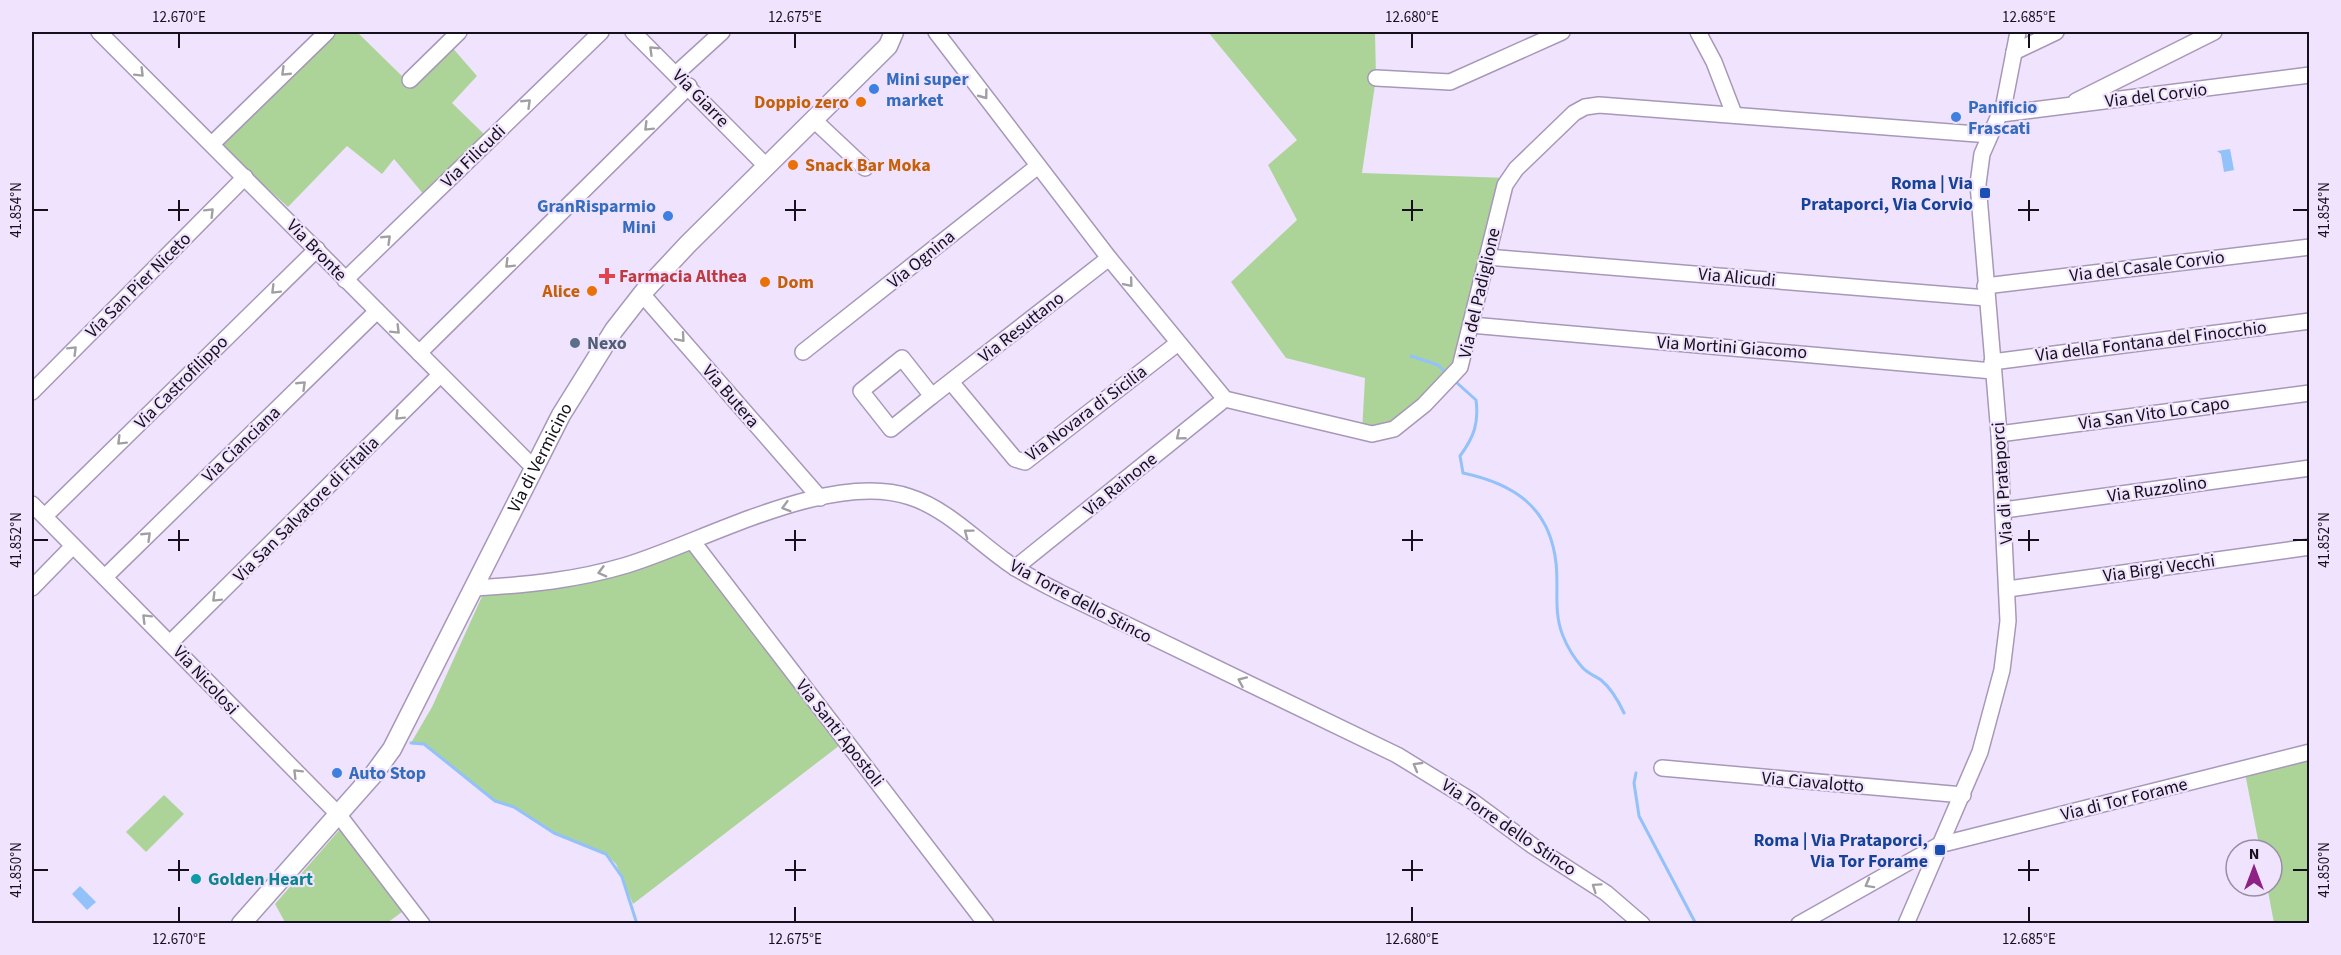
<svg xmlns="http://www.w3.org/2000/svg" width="2341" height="955" font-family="'Source Sans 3',sans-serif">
<rect width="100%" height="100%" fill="#f0e3fe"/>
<!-- green -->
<g fill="#add498">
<path d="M336,32H357L404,78L444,38L477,76L452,103L486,136L425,196L394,159L382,174L347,146L288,207L220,146Z"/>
<path d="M1208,32H1375L1376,78L1362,173L1509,178L1465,355L1391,431L1362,432L1365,378L1286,358L1231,282L1297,220L1268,165L1297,140Z"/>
<path d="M692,545L844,742L633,904L616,864L606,854L554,833L514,807L495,801L424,744L411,743L432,707L484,592L552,589L613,575Z"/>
<path d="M2309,752V923H2274L2267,886H2272V850H2260L2244,768Z"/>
<path d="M164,795L184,814L146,852L126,832Z"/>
<path d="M341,828L406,909L387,923L286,924L275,904Z"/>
</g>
<!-- water -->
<g fill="#93c1f9">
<path d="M2230,149L2234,170L2224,172L2221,154L2217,151Z"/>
<path d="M80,886L96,902L87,910L72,894Z"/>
</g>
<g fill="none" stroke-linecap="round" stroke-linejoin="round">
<!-- stream -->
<g stroke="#93c1f9" stroke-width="3">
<path d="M1411,356L1438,365L1447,374"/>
<path d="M1456,382L1476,400C1479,423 1474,437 1460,456L1463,473C1515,484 1550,508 1556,563C1559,588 1553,612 1563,636C1567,646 1575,659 1582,667C1587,673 1595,676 1601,680C1612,689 1618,700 1624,713"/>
<path d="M411,743L424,744L495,801L514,807L554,833L606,854L622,877L637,924"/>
<path d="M1636,773L1634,783L1639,816L1696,924"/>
</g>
<!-- minor casing -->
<g stroke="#a798b8" stroke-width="18">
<g id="minor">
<path d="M99,32L534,468"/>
<path d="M633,32L767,167"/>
<path d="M936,32L1109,258L1225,399L1372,434L1394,429L1424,405L1460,367L1505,185L1516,169L1574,113L1585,107L1599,105L1990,135"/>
<path d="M1698,32L1714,62L1734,114"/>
<path d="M2014,52L2056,32"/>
<path d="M677,73L722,32"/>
<path d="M1376,78L1450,82L1562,32"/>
<path d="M410,80L459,32"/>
<path d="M2076,101L2214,32"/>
<path d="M2001,114L2310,75"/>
<path d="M815,121L865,168"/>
<path d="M212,144L327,32"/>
<path d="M1487,257L1987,298"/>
<path d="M345,280L601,32"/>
<path d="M1985,286L2310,247"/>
<path d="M642,294L820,498"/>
<path d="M1471,325L1993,371"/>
<path d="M803,352L1038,166"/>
<path d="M419,353L689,86"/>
<path d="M902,358L932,396L891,429L861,391Z"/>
<path d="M1992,362L2310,321"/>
<path d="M951,382L1015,459L1025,462L1178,343"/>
<path d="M32,392L245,177"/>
<path d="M932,396L1109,258"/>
<path d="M1999,434L2310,393"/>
<path d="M32,504L338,814L422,924"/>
<path d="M2004,510L2310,468"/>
<path d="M45,516L317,249"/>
<path d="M693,542L986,924"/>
<path d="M1015,568L1225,399"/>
<path d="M105,577L377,311"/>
<path d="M32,588L73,546"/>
<path d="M475,588C528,585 577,580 627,565C705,541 830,470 910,497C945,508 975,539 1004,560C1021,573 1040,582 1059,592L1397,755L1472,801L1533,846L1606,893L1642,924"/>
<path d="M2008,589L2310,547"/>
<path d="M171,642L440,375"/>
<path d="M1662,768L1963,795"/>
<path d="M1799,924L1939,845L2310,752"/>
<path d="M1906,924L1980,752L2002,670L2008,621L1999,434L1978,184L1982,154L2004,104L2018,32"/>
</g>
</g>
<!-- major casing -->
<g stroke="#a798b8" stroke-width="21">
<g id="major">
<path id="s1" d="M241,924L373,775L392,749L561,415L614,330L646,289L688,244L888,46L894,32"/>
</g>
</g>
<!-- minor -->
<use href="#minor" stroke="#fff" stroke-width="15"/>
<!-- major -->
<use href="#major" stroke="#fff" stroke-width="18"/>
</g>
<!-- one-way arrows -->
<defs><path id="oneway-chevron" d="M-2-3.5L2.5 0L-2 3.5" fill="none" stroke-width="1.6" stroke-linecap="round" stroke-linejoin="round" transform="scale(1.5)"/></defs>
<g stroke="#a19fa4">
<use href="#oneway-chevron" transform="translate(653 50) rotate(-136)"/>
<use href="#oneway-chevron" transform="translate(285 72) rotate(136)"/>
<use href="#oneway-chevron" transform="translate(140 73) rotate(45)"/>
<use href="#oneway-chevron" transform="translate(984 95) rotate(53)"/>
<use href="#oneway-chevron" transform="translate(527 103) rotate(-44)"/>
<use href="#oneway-chevron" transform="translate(648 127) rotate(135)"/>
<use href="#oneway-chevron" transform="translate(210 212) rotate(-45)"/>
<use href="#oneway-chevron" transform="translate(387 239) rotate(-44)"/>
<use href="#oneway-chevron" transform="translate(509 264) rotate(135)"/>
<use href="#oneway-chevron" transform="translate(1129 283) rotate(50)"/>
<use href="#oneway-chevron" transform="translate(275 290) rotate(135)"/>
<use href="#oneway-chevron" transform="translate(396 330) rotate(45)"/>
<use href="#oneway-chevron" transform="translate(681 338) rotate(49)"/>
<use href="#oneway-chevron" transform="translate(73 350) rotate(-45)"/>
<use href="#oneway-chevron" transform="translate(302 385) rotate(-44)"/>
<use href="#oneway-chevron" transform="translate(399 416) rotate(135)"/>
<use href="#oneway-chevron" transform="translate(1180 436) rotate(141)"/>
<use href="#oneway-chevron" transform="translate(121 441) rotate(135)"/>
<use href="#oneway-chevron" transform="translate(786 507) rotate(164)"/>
<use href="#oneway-chevron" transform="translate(968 533) rotate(-143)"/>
<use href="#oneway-chevron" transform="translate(147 536) rotate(-44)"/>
<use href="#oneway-chevron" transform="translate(602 572) rotate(165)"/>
<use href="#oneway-chevron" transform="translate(216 598) rotate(135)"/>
<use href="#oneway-chevron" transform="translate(146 618) rotate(-135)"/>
<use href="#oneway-chevron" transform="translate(1242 681) rotate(-156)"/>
<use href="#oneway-chevron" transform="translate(1417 766) rotate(-150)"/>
<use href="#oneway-chevron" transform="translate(297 773) rotate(-135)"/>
<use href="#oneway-chevron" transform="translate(1869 884) rotate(151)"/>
<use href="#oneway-chevron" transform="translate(1596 887) rotate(-145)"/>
</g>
<!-- ticks -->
<path fill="none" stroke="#15101b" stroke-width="2" d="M179,33V48M795,33V48M1412,33V48M2029,33V48M179,200V221M795,200V221M1412,200V221M2029,200V221M33,210H48M168,210H189M785,210H806M1402,210H1423M2018,210H2039M2293,210H2308M179,530V551M795,530V551M1412,530V551M2029,530V551M33,540H48M168,540H189M785,540H806M1402,540H1423M2018,540H2039M2293,540H2308M179,860V881M795,860V881M1412,860V881M2029,860V881M33,870H48M168,870H189M785,870H806M1402,870H1423M2018,870H2039M2293,870H2308M179,907V922M795,907V922M1412,907V922M2029,907V922"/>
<!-- markers -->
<g fill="#3f7fe0" stroke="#f0e3fe" stroke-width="2">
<circle cx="874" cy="89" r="6"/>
<circle cx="1956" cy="117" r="6"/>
<circle cx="668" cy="216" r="6"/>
<circle cx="337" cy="773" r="6"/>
</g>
<g fill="#e8710a" stroke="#f0e3fe" stroke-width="2">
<circle cx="861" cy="102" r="6"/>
<circle cx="793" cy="165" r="6"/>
<circle cx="765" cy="282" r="6"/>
<circle cx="592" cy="291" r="6"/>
</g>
<g fill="#1a4fb4" stroke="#f0e3fe" stroke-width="2">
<rect x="1979" y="187" width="12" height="12" rx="3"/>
<rect x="1934" y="844" width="12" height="12" rx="3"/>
</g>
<path fill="#e0444e" stroke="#f0e3fe" stroke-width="2" d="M604 267h6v6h6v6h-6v6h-6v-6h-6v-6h6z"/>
<circle fill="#5c6f8a" stroke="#f0e3fe" stroke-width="2" cx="575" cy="343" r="6"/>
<circle fill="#0f9aa8" stroke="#f0e3fe" stroke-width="2" cx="196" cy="879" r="6"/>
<g text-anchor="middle" stroke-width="4.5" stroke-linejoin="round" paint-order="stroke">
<!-- shop labels -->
<g font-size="18" font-weight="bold" fill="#366cbe" stroke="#f0e3fe" text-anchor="start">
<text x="886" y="85">Mini super<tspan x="886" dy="21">market</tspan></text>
<text x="1968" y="113">Panificio<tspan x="1968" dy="21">Frascati</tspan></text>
<text x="656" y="212" text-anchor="end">GranRisparmio<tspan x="656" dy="21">Mini</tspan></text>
<text x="349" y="779">Auto Stop</text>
</g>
<!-- street labels -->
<g font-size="18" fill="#15101b" stroke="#f0e3fe">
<text transform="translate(2156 95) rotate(-7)" y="6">Via del Corvio</text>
<text transform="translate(701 98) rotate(46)" y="6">Via Giarre</text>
<text transform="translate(473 156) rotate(-44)" y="6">Via Filicudi</text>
<text transform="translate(317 250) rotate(46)" y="6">Via Bronte</text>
<text transform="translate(921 259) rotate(-39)" y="6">Via Ognina</text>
<text transform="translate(2147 266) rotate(-7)" y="6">Via del Casale Corvio</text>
<text transform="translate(1737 277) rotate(5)" y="6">Via Alicudi</text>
<text transform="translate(138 285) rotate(-45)" y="6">Via San Pier Niceto</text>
<text transform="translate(1479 293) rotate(-77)" y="6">Via del Padiglione</text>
<text transform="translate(1021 327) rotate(-38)" y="6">Via Resuttano</text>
<text transform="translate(2151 341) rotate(-7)" y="6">Via della Fontana del Finocchio</text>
<text transform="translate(1732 347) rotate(4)" y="6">Via Mortini Giacomo</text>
<text transform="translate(181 382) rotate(-45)" y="6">Via Castrofilippo</text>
<text transform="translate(731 396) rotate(49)" y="6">Via Butera</text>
<text transform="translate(1086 413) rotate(-37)" y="6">Via Novara di Sicilia</text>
<text transform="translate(2154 413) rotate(-8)" y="6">Via San Vito Lo Capo</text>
<text transform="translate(241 444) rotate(-44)" y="6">Via Cianciana</text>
<text dy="6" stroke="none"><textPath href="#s1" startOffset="558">Via di Vermicino</textPath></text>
<text transform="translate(2002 483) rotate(-94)" y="6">Via di Prataporci</text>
<text transform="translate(1120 484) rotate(-39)" y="6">Via Rainone</text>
<text transform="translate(2157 489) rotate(-8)" y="6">Via Ruzzolino</text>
<text transform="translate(306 509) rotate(-45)" y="6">Via San Salvatore di Fitalia</text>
<text transform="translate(2159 568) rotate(-8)" y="6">Via Birgi Vecchi</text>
<text transform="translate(1081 601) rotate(28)" y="6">Via Torre dello Stinco</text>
<text transform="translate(206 680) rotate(47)" y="6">Via Nicolosi</text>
<text transform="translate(840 733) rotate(52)" y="6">Via Santi Apostoli</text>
<text transform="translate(1813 782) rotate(5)" y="6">Via Ciavalotto</text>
<text transform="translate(2124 799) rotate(-14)" y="6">Via di Tor Forame</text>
<text transform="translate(1509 827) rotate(34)" y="6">Via Torre dello Stinco</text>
</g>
<!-- food labels -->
<g font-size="18" font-weight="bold" fill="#c56008" stroke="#f0e3fe" text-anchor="end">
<text x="849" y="108">Doppio zero</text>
<text x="805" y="171" text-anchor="start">Snack Bar Moka</text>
<text x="777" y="288" text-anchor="start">Dom</text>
<text x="580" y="297">Alice</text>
</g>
<!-- transit labels -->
<g font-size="18" font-weight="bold" fill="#164399" stroke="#f0e3fe" text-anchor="end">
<text x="1973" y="189">Roma | Via<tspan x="1973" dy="21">Prataporci, Via Corvio</tspan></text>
<text x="1928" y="846">Roma | Via Prataporci,<tspan x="1928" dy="21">Via Tor Forame</tspan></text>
</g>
<!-- health labels -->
<g font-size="18" font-weight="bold" fill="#be3a42" stroke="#f0e3fe" text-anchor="start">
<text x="619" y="282">Farmacia Althea</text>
</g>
<!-- service labels -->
<g font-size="18" font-weight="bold" fill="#4e5e75" stroke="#f0e3fe" text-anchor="start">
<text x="587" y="349">Nexo</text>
</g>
<!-- culture labels -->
<g font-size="18" font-weight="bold" fill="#0d838f" stroke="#f0e3fe" text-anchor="start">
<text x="208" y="885">Golden Heart</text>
</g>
</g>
<!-- border -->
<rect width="2341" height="955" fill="none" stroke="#f0e3fe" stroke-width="66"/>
<!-- north arrow -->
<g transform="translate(2254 868)"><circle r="28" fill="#f0e3fe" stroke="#988fa3" stroke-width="1.5"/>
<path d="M0-4.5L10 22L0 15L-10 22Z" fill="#8e2184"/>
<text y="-9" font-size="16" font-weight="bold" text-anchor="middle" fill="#15101b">N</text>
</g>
<rect x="33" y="33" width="2275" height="889" fill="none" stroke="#15101b" stroke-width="2"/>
<g font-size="15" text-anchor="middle" fill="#15101b">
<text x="179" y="22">12.670°E</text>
<text x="795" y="22">12.675°E</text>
<text x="1412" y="22">12.680°E</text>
<text x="2029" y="22">12.685°E</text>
<text transform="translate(16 210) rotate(-90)" y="5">41.854°N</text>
<text transform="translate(2324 210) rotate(-90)" y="5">41.854°N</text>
<text transform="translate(16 540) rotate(-90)" y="5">41.852°N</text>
<text transform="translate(2324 540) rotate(-90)" y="5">41.852°N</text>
<text transform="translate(16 870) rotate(-90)" y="5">41.850°N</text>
<text transform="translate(2324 870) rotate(-90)" y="5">41.850°N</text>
<text x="179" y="944">12.670°E</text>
<text x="795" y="944">12.675°E</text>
<text x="1412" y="944">12.680°E</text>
<text x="2029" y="944">12.685°E</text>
</g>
</svg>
